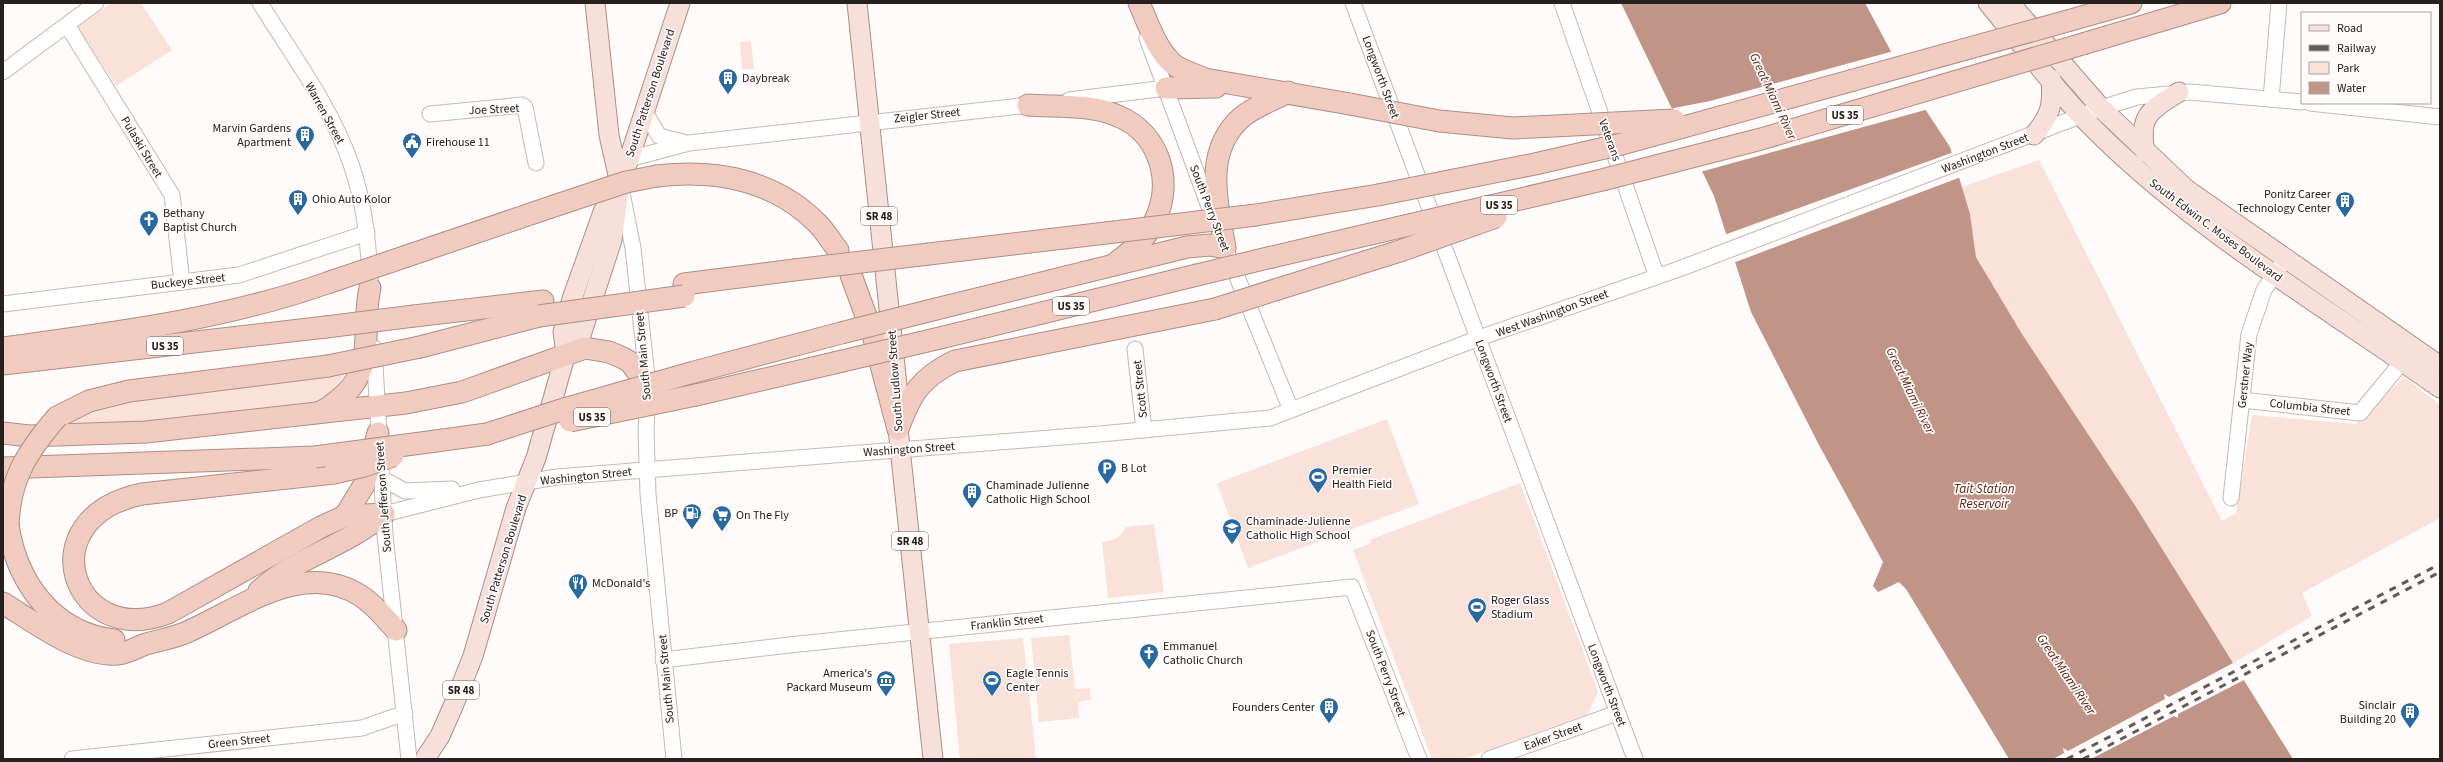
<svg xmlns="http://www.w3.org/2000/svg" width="2443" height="762" font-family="'Source Sans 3',sans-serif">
<rect width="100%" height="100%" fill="#fefbfa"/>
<!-- green -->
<g fill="#fae2db">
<path d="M112,3H141L172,50L116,86L76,26Z"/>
<path d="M751,41L754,69H742L740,42Z"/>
<path d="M2039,160L2222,521L2236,513L2252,415L2356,424L2404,377L2440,405V518L2302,593L2312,616L2234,663L2022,334L1976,256L1970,214L1962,187Z"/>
<path d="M346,372C338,385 328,397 313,402C292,411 266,410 244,413C185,419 126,425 67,424L86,413L131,400Z"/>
<path d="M1387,419L1419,504L1248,568L1217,483Z"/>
<path d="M1520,483L1598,691L1588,714L1464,759H1432L1353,550L1371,543L1369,540Z"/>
<path d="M1154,524L1164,592L1108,598L1102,542C1111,541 1123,538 1125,527Z"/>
<path d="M1069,635L1075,689L1090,688L1091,700L1078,702L1079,718L1039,722L1031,638Z"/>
<path d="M1023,638L1036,759H960L949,644Z"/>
</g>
<!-- water -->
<path fill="#c09487" d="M1621,3H1865L1908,83L1950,147L1970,214L1976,257L2022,334L2136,507L2293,759H2009L1906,589L1899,582L1878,592L1873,586L1883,562L1819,445L1751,312L1714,196Z"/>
<!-- pier -->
<g fill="#fefbfa">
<path d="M1894,51L1910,82L1929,109L1700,172L1669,109L1710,101Z"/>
<path d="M1954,152L1961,177L1733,263L1724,235Z"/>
<path d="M2235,662L2246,679L2178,714V718L2174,716L2091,759H2053L2064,753L2063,748L2068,751L2165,699L2164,694L2169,697Z"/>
</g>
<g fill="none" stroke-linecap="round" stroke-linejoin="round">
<!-- minor casing -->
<g stroke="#c8b8b3" stroke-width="17">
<g id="minor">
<path d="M260,3C292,55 331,106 351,164C364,201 368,239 370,278"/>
<path d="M1353,3L1635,759"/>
<path d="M1562,3L1657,277"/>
<path d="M67,25L172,195L182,282"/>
<path d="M1147,38L1214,220"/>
<path d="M3,72L96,3"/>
<path d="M2271,99L2279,3"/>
<path d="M1069,100L1166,88"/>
<path d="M2310,103L2440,117"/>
<path d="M645,112L659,136L686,143"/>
<path d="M430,114L522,105L525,107L536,163"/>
<path d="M629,159L689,143L1038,104"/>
<path d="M621,188L633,248L648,386L646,431L648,494L674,759"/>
<path d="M1229,257L1291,410"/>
<path d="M3,304L239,275L367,233"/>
<path d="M374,348L385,535L409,759"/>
<path d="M1135,349L1144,430"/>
<path d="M2242,400L2360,413L2402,362"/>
<path d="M381,478L405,491L452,489"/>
<path d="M2231,498L2249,334L2264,290L2280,266"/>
<path d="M384,514L479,490L557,477L1100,434L1270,418L1479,338L1679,269L2101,108L2137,97L2190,92L2302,102"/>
<path d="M663,660L789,645L1352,587L1419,759"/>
<path d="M72,759L362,728L405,713"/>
<path d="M1489,759L1617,713"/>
</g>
</g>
<!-- major casing -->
<g stroke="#ab8f87" stroke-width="21">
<g id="major">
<path d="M857,3L897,385L898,429L933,759"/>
<path d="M1988,3C2024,46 2057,93 2097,132C2199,233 2324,306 2440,388"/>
<path d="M2010,3L2101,108L2186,189L2440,366"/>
<path d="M2034,135C2051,115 2053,105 2051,79"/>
<path d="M2145,152C2138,116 2150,110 2179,92"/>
<path d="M566,353L579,341L612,240L620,184L609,135L595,3"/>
<path d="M425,759L440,736L454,704L473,656L516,508L536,458L566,353L563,332L572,299L603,212L620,184L629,159L680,3"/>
</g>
</g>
<!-- highway casing -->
<g stroke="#ab8f87" stroke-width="23">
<g id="highway">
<path d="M1139,3C1148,23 1156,49 1173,64C1182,71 1194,74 1205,79L1350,104"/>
<path d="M2071,20L2131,3"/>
<path d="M2086,43L2220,3"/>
<path d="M1166,88L1216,87"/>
<path d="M1028,105C1057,107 1091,104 1118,116C1159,133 1174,181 1155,220C1147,238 1132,251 1117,262"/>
<path d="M657,176C716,169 775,180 818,224C826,232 831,242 838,250"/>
<path d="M1256,215L1378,195"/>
<path d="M929,254L1106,233"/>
<path d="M407,256L554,206"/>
<path d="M1272,257L1396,228"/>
<path d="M851,275L873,335L898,429"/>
<path d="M684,284L794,270"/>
<path d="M1278,289L1400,251"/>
<path d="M936,309L1187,247L1210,245L1225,248C1218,204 1202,152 1242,117C1255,106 1274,100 1288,92"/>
<path d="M414,316L543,301"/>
<path d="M944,337L1197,275"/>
<path d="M420,347L539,316"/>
<path d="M3,348C113,333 222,320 327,283"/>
<path d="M3,364L326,327"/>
<path d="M694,372L841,333"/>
<path d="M696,395L834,363"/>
<path d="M320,412C330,408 337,401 345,394C376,365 361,325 370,288"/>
<path d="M57,417L89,401L129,391L328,366"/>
<path d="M898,429C911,394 920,378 955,361L1215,309"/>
<path d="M3,433L29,436L146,432L406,403L462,392L585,348L609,352L623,358L630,362L648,386"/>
<path d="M436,441L487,434"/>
<path d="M3,468L315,457"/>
<path d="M334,473L142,494C27,518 72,650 168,613L321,527L345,516L384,514"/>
<path d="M345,516L364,485L378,433"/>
<path d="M8,525C17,583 53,633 114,640"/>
<path d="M259,591C295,558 346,546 384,514"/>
<path d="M3,603C34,622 79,657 118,654C128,653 137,647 146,644C160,640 174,638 187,632C240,609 303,558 361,596C375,605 385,618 396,630"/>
</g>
</g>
<!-- minor -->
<use href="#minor" stroke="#fff" stroke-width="15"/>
<!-- major -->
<use href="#major" stroke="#f7e0d9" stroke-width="19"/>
<!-- highway -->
<use href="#highway" stroke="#f2cbc0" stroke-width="21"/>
<!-- rail -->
<g stroke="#605a59" stroke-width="3" stroke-dasharray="7 7" stroke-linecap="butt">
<path d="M2067,759L2440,564"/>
<path d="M2083,759L2440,572"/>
</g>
<!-- highway-bridge casing -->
<g stroke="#ab8f87" stroke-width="23" stroke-linecap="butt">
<g id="highway-bridge">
<path d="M1350,104L1439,121L1513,128L1674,120"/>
<path d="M1378,195L1535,164L1622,144L2071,20"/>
<path d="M554,206L626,182L657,176"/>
<path d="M1396,228L1602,180L1761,139L2086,43"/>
<path d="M1106,233L1256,215"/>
<path d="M1400,251L1496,217"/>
<path d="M794,270L929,254"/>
<path d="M1197,275L1272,257"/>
<path d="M327,283L407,256"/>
<path d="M1215,309L1278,289"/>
<path d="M539,316L684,296"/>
<path d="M326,327L414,316"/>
<path d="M841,333L936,309"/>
<path d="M834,363L944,337"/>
<path d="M328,366L420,347"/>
<path d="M570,421L696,395"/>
<path d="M487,434L567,408L694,372"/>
<path d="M315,457L436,441"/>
<path d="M334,473L364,466L393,456"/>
<path d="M8,525C10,478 27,452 57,417"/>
</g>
</g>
<!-- highway-bridge -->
<use href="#highway-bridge" stroke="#f2cbc0" stroke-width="21"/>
</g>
<!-- icons -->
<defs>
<g id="building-pin" transform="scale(1)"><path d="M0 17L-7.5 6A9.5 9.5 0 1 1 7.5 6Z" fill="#28699f" stroke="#fefbfa"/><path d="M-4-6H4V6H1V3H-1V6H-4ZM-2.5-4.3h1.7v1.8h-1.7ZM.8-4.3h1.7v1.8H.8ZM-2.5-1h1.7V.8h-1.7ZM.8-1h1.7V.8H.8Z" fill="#fff"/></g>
<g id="civic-pin" transform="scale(1)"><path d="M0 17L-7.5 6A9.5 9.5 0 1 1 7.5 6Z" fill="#28699f" stroke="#fefbfa"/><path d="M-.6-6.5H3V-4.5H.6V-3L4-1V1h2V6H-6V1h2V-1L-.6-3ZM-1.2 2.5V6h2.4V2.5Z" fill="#fff"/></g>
<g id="church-pin" transform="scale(1)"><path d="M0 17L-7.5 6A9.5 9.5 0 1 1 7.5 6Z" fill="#28699f" stroke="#fefbfa"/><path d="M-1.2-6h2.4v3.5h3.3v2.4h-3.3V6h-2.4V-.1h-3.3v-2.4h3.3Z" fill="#fff"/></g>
<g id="parking-pin" transform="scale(1)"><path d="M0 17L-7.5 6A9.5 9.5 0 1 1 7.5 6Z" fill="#28699f" stroke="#fefbfa"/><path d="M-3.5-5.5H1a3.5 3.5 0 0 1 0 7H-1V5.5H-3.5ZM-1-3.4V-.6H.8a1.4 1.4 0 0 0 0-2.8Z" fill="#fff"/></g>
<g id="stadium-pin" transform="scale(1)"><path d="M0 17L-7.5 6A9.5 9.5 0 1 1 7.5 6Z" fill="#28699f" stroke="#fefbfa"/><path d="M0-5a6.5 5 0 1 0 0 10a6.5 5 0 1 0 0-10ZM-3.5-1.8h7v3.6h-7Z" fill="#fff"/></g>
<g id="fuel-pin" transform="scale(1)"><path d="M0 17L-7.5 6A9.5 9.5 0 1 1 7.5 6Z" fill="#28699f" stroke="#fefbfa"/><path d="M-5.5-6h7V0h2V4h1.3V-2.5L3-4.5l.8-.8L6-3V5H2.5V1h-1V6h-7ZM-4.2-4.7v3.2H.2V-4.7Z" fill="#fff"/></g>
<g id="supermarket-pin" transform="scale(1)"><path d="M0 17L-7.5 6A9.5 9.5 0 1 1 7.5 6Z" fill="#28699f" stroke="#fefbfa"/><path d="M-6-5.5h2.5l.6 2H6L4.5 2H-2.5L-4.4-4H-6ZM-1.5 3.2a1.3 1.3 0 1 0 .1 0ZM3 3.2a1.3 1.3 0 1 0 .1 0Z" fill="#fff"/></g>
<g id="school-pin" transform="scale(1)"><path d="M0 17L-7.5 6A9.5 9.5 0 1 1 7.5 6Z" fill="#28699f" stroke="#fefbfa"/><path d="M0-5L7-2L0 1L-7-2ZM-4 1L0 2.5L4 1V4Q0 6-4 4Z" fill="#fff"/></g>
<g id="restaurant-pin" transform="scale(1)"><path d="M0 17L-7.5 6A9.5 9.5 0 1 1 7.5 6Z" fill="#28699f" stroke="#fefbfa"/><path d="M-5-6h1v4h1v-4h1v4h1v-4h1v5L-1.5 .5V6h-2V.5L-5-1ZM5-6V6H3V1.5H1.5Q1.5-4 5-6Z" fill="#fff"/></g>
<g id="museum-pin" transform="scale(1)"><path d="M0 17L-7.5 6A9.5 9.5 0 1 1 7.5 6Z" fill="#28699f" stroke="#fefbfa"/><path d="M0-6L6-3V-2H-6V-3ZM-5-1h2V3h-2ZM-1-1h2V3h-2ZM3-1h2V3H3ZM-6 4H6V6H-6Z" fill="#fff"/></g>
</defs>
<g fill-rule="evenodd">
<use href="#building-pin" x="728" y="78"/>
<use href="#building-pin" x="305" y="135"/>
<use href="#civic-pin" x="412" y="142"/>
<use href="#building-pin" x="298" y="199"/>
<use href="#building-pin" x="2345" y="201"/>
<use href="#church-pin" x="149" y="220"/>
<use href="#parking-pin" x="1107" y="468"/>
<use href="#stadium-pin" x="1318" y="477"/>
<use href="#building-pin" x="972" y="492"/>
<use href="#fuel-pin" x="692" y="513"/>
<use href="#supermarket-pin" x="722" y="515"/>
<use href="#school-pin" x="1232" y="528"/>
<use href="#restaurant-pin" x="578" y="583"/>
<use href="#stadium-pin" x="1477" y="607"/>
<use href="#church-pin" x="1149" y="653"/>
<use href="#museum-pin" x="886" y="680"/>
<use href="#stadium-pin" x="992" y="680"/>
<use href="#building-pin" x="1329" y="707"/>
<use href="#building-pin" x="2410" y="712"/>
</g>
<g text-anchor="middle" stroke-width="3.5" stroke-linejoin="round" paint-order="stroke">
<!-- shield labels -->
<g fill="#fefbfa" stroke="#676260" stroke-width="1">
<rect x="1827" y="106" width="36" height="18" rx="3"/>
<rect x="1481" y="196" width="36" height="18" rx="3"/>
<rect x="861" y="207" width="36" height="18" rx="3"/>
<rect x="1053" y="297" width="36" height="18" rx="3"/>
<rect x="147" y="337" width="36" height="18" rx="3"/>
<rect x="574" y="408" width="36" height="18" rx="3"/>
<rect x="892" y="532" width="36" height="18" rx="3"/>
<rect x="443" y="681" width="36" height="18" rx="3"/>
</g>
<g font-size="11" font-weight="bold" fill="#26201e">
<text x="1845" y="119">US 35</text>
<text x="1499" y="209">US 35</text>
<text x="879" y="220">SR 48</text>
<text x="1071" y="310">US 35</text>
<text x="165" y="350">US 35</text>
<text x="592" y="421">US 35</text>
<text x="910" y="545">SR 48</text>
<text x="461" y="694">SR 48</text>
</g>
<!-- street labels -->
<g font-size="12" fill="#26201e" stroke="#fefbfa">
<text transform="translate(1381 77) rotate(70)" y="4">Longworth Street</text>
<text transform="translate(650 93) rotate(-72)" y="4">South Patterson Boulevard</text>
<text transform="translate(494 109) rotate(-3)" y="4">Joe Street</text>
<text transform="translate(325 113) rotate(61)" y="4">Warren Street</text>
<text transform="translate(927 115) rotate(-6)" y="4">Zeigler Street</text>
<text transform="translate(1610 140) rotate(70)" y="4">Veterans</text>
<text transform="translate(142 147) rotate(59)" y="4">Pulaski Street</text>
<text transform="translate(1985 153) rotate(-21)" y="4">Washington Street</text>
<text transform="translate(1210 208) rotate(69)" y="4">South Perry Street</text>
<text transform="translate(2216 230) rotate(37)" y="4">South Edwin C. Moses Boulevard</text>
<text transform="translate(188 281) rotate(-6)" y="4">Buckeye Street</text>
<text transform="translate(1552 313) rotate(-20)" y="4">West Washington Street</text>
<text transform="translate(643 356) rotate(-95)" y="4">South Main Street</text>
<text transform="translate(2245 375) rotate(-84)" y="4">Gerstner Way</text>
<text transform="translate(895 381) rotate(-94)" y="4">South Ludlow Street</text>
<text transform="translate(1494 381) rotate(70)" y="4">Longworth Street</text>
<text transform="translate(1140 389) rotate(-96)" y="4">Scott Street</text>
<text transform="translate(2310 407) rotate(6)" y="4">Columbia Street</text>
<text transform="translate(909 449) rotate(-4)" y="4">Washington Street</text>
<text transform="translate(586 476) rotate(-6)" y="4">Washington Street</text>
<text transform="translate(383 497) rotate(-94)" y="4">South Jefferson Street</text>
<text transform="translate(503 559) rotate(-73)" y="4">South Patterson Boulevard</text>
<text transform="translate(1007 622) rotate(-6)" y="4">Franklin Street</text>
<text transform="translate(1386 673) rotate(69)" y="4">South Perry Street</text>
<text transform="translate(666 679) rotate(-95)" y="4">South Main Street</text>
<text transform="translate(1607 685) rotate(69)" y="4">Longworth Street</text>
<text transform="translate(1553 736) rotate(-20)" y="4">Eaker Street</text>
<text transform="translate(239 741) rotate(-6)" y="4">Green Street</text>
</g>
<!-- poi labels -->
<g font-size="12" fill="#26201e" stroke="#fefbfa" text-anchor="start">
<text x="742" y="82">Daybreak</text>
<text x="291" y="132" text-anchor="end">Marvin Gardens<tspan x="291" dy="14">Apartment</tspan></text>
<text x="426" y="146">Firehouse 11</text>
<text x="2331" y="198" text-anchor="end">Ponitz Career<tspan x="2331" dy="14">Technology Center</tspan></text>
<text x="312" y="203">Ohio Auto Kolor</text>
<text x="163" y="217">Bethany<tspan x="163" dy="14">Baptist Church</tspan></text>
<text x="1121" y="472">B Lot</text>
<text x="1332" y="474">Premier<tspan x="1332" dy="14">Health Field</tspan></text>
<text x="986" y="489">Chaminade Julienne<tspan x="986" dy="14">Catholic High School</tspan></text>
<text x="678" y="517" text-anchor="end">BP</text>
<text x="736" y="519">On The Fly</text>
<text x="1246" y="525">Chaminade-Julienne<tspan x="1246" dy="14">Catholic High School</tspan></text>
<text x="592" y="587">McDonald's</text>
<text x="1491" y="604">Roger Glass<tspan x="1491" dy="14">Stadium</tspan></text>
<text x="1163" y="650">Emmanuel<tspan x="1163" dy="14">Catholic Church</tspan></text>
<text x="872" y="677" text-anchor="end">America's<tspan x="872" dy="14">Packard Museum</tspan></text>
<text x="1006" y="677">Eagle Tennis<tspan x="1006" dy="14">Center</tspan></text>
<text x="2396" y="709" text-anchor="end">Sinclair<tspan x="2396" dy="14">Building 20</tspan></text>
<text x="1315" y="711" text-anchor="end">Founders Center</text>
</g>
<!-- water labels -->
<g font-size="13" font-style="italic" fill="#5e2616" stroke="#fefbfa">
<text transform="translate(1774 96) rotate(65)" y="5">Great Miami River</text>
<text transform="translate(1911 390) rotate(64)" y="5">Great Miami River</text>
<text x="1984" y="493">Tait Station<tspan x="1984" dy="15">Reservoir</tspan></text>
<text transform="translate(2067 674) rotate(56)" y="5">Great Miami River</text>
</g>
</g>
<!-- border -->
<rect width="2443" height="762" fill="none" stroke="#26201e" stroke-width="8"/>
<!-- legend -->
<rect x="2301" y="12" width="130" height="92" fill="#fefbfa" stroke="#a8a3a2"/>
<rect x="2309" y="25" width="20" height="6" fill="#f7e0d9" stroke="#a8a3a2"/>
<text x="2337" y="32" font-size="12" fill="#26201e">Road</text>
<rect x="2309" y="45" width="20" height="6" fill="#605a59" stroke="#a8a3a2"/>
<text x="2337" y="52" font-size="12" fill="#26201e">Railway</text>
<rect x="2309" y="62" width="20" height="12" fill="#fae2db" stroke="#a8a3a2"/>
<text x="2337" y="72" font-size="12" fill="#26201e">Park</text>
<rect x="2309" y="82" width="20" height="12" fill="#c09487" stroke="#a8a3a2"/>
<text x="2337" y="92" font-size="12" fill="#26201e">Water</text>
</svg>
